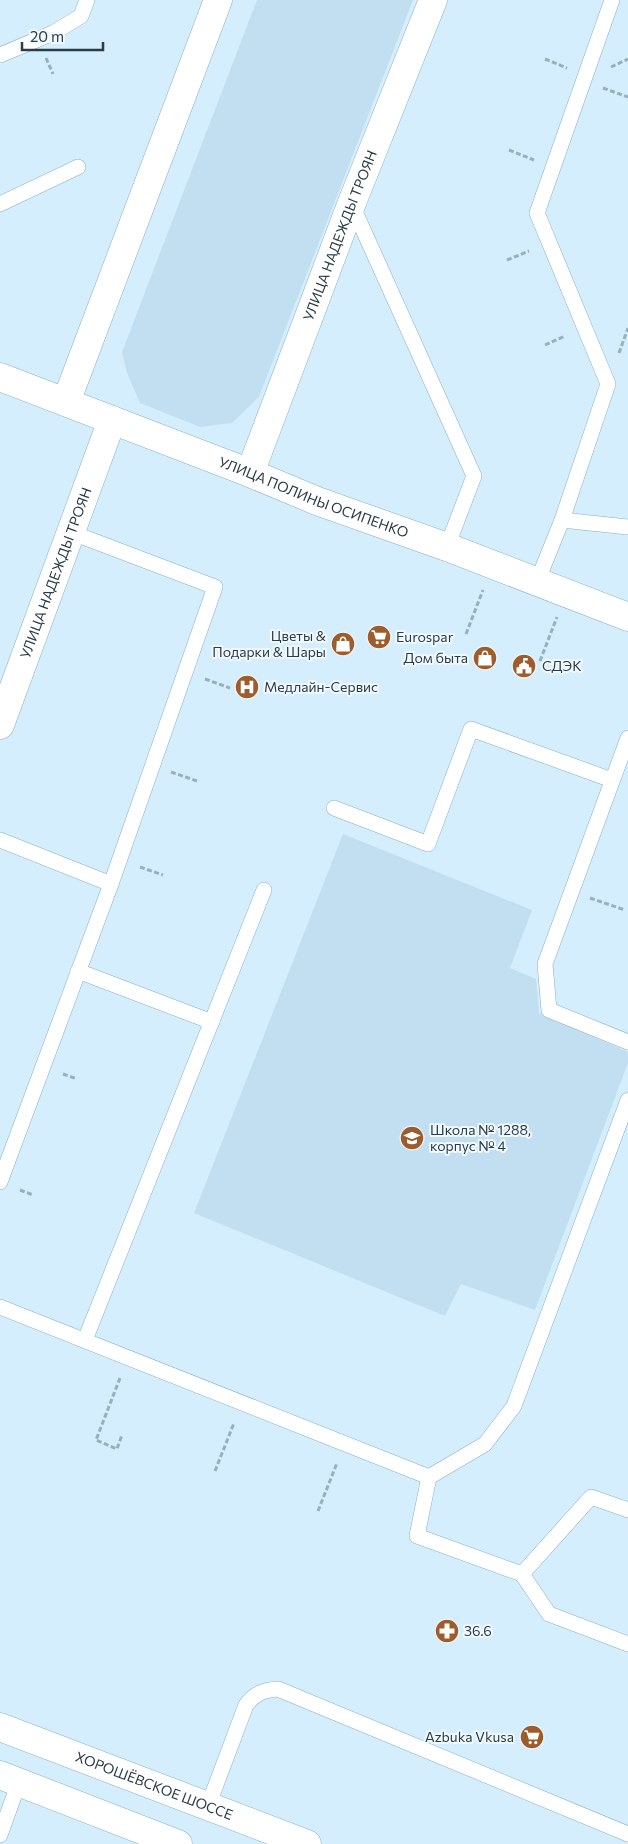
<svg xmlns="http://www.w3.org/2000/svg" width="628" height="1844" font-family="Commissioner,sans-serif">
<rect width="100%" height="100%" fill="#d5eefd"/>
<!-- built -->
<g fill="#c2dff1">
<path d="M257,0H413L259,397L232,423L200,427L140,403L127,373L122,352Z"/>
<path d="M343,834L532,910L510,968L536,979L539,1013L628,1052V1063L535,1310L461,1284L445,1316L194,1213Z"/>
</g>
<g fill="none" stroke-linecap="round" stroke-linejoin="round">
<!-- lane casing -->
<g stroke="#87b0c8" stroke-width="16">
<g id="lane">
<path d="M0,55L53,33L81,16L87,0"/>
<path d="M0,204L78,167"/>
<path d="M352,205L474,476L447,547"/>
<path d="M562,520L628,527"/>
<path d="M537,582L562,520L608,384L537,213L612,0"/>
<path d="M628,738L545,964L549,1010L628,1042"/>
<path d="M334,808L428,844L471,729L612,780"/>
<path d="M0,840L111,884L215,587L70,532"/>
<path d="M78,971L212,1022"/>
<path d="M0,1182L111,884"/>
<path d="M0,1307L429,1477L485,1444L514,1406L628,1100"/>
<path d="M85,1340L264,890"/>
<path d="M429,1477L417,1536L522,1574L591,1497L628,1510"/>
<path d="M522,1574L549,1614L628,1644"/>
<path d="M208,1806L246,1705C255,1693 264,1690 278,1689L628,1834"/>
<path d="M0,1835L19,1782"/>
</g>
</g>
<!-- street casing -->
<g stroke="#87b0c8" stroke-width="29">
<g id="street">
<path id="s1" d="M0,377L250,473L317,501L447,547L628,617"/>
<path d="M66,402L218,0"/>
<path id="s2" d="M250,473L351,205L433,0"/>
<path id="s3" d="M0,725L112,420"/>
</g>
</g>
<!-- secondary casing -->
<g stroke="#87b0c8" stroke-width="29">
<g id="secondary">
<path id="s4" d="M0,1727L307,1844"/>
<path d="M0,1775L178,1844"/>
</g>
</g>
<!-- path -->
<g stroke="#98afbc" stroke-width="3" stroke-dasharray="5 2.5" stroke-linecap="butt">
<path d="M46,58L53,74"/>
<path d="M545,59L567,68"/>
<path d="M611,67L628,59"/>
<path d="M603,88L628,97"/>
<path d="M509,150L534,160"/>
<path d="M507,260L529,251"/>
<path d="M545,345L565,336"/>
<path d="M619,353L628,328"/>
<path d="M466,634L483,590"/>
<path d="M540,661L557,617"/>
<path d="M205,679L230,688"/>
<path d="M171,772L197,781"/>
<path d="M140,867L163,875"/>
<path d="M590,898L625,910"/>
<path d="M63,1074L77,1079"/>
<path d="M20,1190L33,1195"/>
<path d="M120,1378L96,1440L117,1449L122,1435"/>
<path d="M215,1471L234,1423"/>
<path d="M318,1511L337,1463"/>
</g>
<!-- lane -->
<use href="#lane" stroke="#fff" stroke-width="15"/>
<!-- street -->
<use href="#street" stroke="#fff" stroke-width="28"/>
<!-- secondary -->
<use href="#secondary" stroke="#fff" stroke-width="28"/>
</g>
<!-- icons -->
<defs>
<g id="supermarket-disc" transform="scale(1.25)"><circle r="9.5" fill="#9e5b2b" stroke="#f0f9fe"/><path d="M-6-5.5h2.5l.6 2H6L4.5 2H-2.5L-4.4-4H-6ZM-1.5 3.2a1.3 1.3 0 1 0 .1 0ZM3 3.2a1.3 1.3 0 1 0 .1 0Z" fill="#fff"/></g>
<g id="shop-disc" transform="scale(1.25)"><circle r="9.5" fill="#9e5b2b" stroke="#f0f9fe"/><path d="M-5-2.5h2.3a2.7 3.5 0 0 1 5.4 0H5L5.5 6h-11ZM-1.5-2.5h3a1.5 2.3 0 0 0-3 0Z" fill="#fff"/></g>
<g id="civic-disc" transform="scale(1.25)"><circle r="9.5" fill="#9e5b2b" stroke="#f0f9fe"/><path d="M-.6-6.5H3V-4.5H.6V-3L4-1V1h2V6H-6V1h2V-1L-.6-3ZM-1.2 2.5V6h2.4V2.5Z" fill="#fff"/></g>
<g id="hospital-disc" transform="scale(1.25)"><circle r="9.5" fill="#9e5b2b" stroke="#f0f9fe"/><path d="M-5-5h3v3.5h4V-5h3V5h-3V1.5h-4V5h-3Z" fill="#fff"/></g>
<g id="school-disc" transform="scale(1.25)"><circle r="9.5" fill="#9e5b2b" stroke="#f0f9fe"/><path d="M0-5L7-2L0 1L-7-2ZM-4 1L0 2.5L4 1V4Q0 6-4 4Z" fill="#fff"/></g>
<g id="pharmacy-disc" transform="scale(1.25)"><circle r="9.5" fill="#9e5b2b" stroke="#f0f9fe"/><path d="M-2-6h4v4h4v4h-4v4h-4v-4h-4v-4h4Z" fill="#fff"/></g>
</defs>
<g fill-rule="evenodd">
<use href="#supermarket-disc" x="379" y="637"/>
<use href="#shop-disc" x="343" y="644"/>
<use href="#shop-disc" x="485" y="658"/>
<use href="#civic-disc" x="524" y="666"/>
<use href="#hospital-disc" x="247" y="687"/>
<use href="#school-disc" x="412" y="1138"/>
<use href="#pharmacy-disc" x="447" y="1631"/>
<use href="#supermarket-disc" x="532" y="1737"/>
</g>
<g text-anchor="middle" stroke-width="4" stroke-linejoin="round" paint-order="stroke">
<!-- street labels -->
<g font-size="14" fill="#2b3c46" stroke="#f0f9fe">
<text dy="5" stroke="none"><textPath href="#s2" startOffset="254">УЛИЦА НАДЕЖДЫ ТРОЯН</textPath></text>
<text dy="5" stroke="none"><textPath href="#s1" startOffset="336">УЛИЦА ПОЛИНЫ ОСИПЕНКО</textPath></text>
<text dy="5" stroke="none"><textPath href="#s3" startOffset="162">УЛИЦА НАДЕЖДЫ ТРОЯН</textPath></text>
<text dy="5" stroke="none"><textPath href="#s4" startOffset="165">ХОРОШЁВСКОЕ ШОССЕ</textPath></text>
</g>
<!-- poi labels -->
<g font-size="14" fill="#2b3c46" stroke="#f0f9fe" text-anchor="start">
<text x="326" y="641" text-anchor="end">Цветы &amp;<tspan x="326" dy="16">Подарки &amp; Шары</tspan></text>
<text x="396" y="642">Eurospar</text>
<text x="468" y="663" text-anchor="end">Дом быта</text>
<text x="542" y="671">СДЭК</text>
<text x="264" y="692">Медлайн-Сервис</text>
<text x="430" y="1135">Школа № 1288,<tspan x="430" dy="16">корпус № 4</tspan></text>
<text x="464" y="1636">36.6</text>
<text x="514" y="1742" text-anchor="end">Azbuka Vkusa</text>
</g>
</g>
<!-- scale -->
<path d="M22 42v8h81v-8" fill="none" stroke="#2b3c46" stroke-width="2.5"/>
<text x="30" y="42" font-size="15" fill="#2b3c46" stroke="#f0f9fe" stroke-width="4" paint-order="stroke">20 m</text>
</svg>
